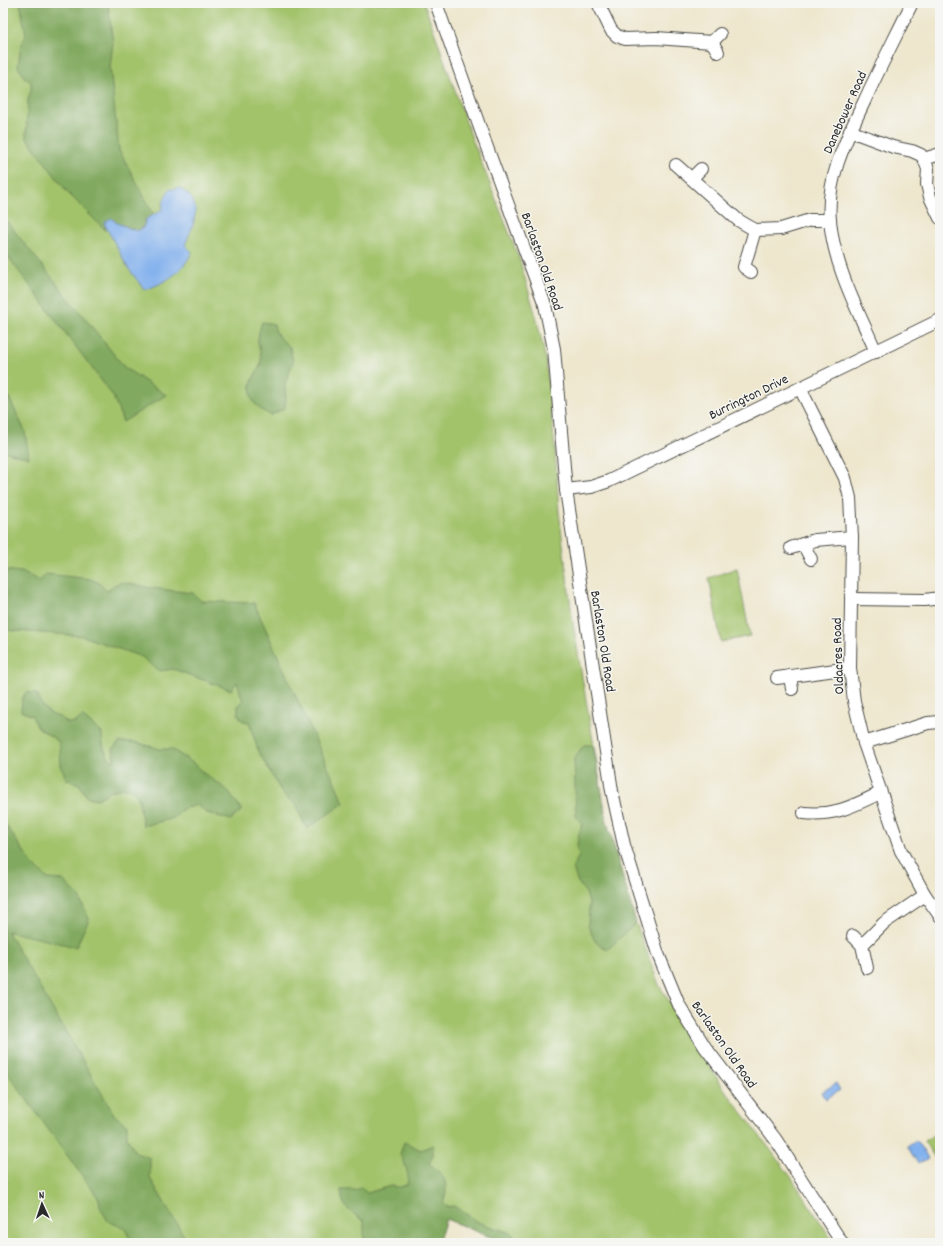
<svg xmlns="http://www.w3.org/2000/svg" width="943" height="1246" font-family="Dekko,sans-serif">
<rect width="100%" height="100%" fill="#f6f6f2"/>
<filter id="ink" filterUnits="userSpaceOnUse"><feTurbulence type="fractalNoise" baseFrequency=".025" numOctaves="2"/><feDisplacementMap in="SourceGraphic" scale="8" xChannelSelector="R" yChannelSelector="G"/><feConvolveMatrix kernelMatrix="1 2 1 2 8 2 1 2 1" color-interpolation-filters="sRGB"/></filter>
<filter id="wash" filterUnits="userSpaceOnUse"><feTurbulence type="fractalNoise" baseFrequency=".012" numOctaves="4" result="noise"/><feDisplacementMap in="SourceGraphic" scale="16" xChannelSelector="R" yChannelSelector="G"/><feGaussianBlur stdDeviation="0.9" result="paint"/><feColorMatrix in="noise" values="0 0 0 0 0 0 0 0 0 0 0 0 0 0 0 0 0 1.4 0 .05"/><feComposite in="paint" operator="in"/></filter>
<g filter="url(#wash)">
<rect width="100%" height="100%" fill="#eee7ce"/>
<!-- green -->
<g fill="#a2c36b" stroke="#66774b">
<path d="M3,3H424L471,136L519,258L537,320L546,360L555,450L559,512L573,624L607,822L636,923L659,985L722,1086L791,1177L834,1243H505L446,1219L438,1243H3Z"/>
<path d="M737,568L750,636L721,642L709,578Z"/>
<path d="M940,1131V1166L924,1141Z"/>
</g>
<!-- forest -->
<g fill="#81a95f" stroke="#566a45">
<path d="M20,3H108L113,43L110,67L119,150L154,215L145,220L143,228L138,231L117,223H104L106,231L68,193L26,137L28,100L31,90V82L24,77L18,67L21,44L26,35Z"/>
<path d="M3,217L125,368L166,395L123,422L113,396L3,250Z"/>
<path d="M262,322L274,324C275,335 282,340 290,347L293,362L285,384L286,398L285,408L271,415C254,408 246,396 253,379C256,372 262,366 261,359C261,354 259,348 258,344C257,337 260,329 262,322Z"/>
<path d="M3,385L25,431L29,458L3,451Z"/>
<path d="M3,570L22,572L40,581L46,574L91,579L99,583L107,591L114,585L122,582L151,588L193,593L201,601L254,603L344,803L307,829L295,804L284,796L258,751L249,722L243,721L238,714V706L243,701L237,682L231,690L173,669L159,671L142,657L82,636L3,630Z"/>
<path d="M26,692L37,694C40,701 43,709 50,713C57,718 61,715 67,723L76,722L82,716L102,733C102,743 104,756 114,762L113,749L119,742H135L160,749H172L196,765L202,772L226,789L242,810L231,820L207,813L197,805L183,809L174,818L143,826L138,797L130,788H124L110,791L98,799L87,797L79,784L66,779L61,765L60,748L58,741L37,727L32,716L21,711L22,699Z"/>
<path d="M584,745H593L607,822L636,923L607,950L595,941L588,926L589,904L586,893L577,881L573,867L579,856L577,845L579,834L582,824L576,816L574,758Z"/>
<path d="M3,821L31,862L48,879L63,880L79,897L89,919L76,947L7,931L115,1116L127,1125V1137L136,1153L150,1158V1178L188,1243H132L125,1229L108,1221L100,1207L99,1199L3,1067Z"/>
<path d="M404,1142L421,1150L433,1145V1155L429,1164C445,1176 450,1183 443,1203L447,1207L454,1206L480,1223L511,1233L516,1238L529,1239L535,1243H505L446,1219L438,1243H364V1221C350,1211 342,1209 341,1190H356L361,1187L367,1193L391,1186L400,1187L407,1185C410,1173 405,1164 400,1154Z"/>
</g>
<!-- water -->
<g fill="#83b1ed" stroke="#576e8c">
<path d="M179,188C205,202 194,223 185,245L192,252C182,273 166,282 145,290L128,268L104,223L111,218L117,223L137,231L143,228L146,219L162,210L164,200L169,190Z"/>
<path d="M836,1083L840,1090L826,1099L822,1092Z"/>
<path d="M916,1140L928,1158L918,1164L907,1146Z"/>
</g>
</g>
<g filter="url(#ink)">
<g fill="none" stroke-linecap="round" stroke-linejoin="round">
<!-- minor casing -->
<g stroke="#484743" stroke-width="14">
<g id="minor">
<path d="M436,3L485,142L545,305L554,349L566,490L612,791L624,845L658,954L679,1005L705,1047L776,1140L842,1243"/>
<path d="M598,3L611,30L617,36L625,39L656,38L712,42L720,34"/>
<path d="M712,42L718,52"/>
<path d="M850,131L893,147L912,151L921,155L924,159L928,169L927,184L930,197L940,218"/>
<path d="M924,159L940,154"/>
<path d="M676,165L738,220L755,230L781,229L810,220H830"/>
<path d="M692,178L701,169"/>
<path d="M751,272L744,267L755,230"/>
<path d="M876,352C858,310 834,267 830,220C826,178 847,138 864,102C879,69 896,36 912,3"/>
<path d="M800,388L845,478L850,498L852,537L850,668L854,701L864,743L901,851L925,895L940,916"/>
<path d="M566,490L591,487L609,481L940,320"/>
<path d="M803,544L811,559"/>
<path d="M791,548L815,540L852,537"/>
<path d="M851,599L925,600L940,598"/>
<path d="M790,676L792,689"/>
<path d="M777,678L850,668"/>
<path d="M864,743L928,723L940,722"/>
<path d="M804,813C835,816 853,806 880,793"/>
<path d="M853,936L862,945"/>
<path d="M867,968L862,945L884,923L925,895"/>
</g>
</g>
<!-- minor -->
<use href="#minor" stroke="#fff" stroke-width="12"/>
</g>
</g>
<g text-anchor="middle" stroke-width="3" stroke-linejoin="round" paint-order="stroke">
<!-- street labels -->
<g font-size="14" fill="#2b2b2b" stroke="#f6f6f2">
<text transform="translate(844 112) rotate(-66)" y="5">Danebower Road</text>
<text transform="translate(543 261) rotate(71)" y="5">Barlaston Old Road</text>
<text transform="translate(748 396) rotate(-26)" y="5">Burrington Drive</text>
<text transform="translate(604 641) rotate(81)" y="5">Barlaston Old Road</text>
<text transform="translate(837 656) rotate(-92)" y="5">Oldacres Road</text>
<text transform="translate(725 1044) rotate(55)" y="5">Barlaston Old Road</text>
</g>
</g>
<!-- margin -->
<rect width="943" height="1246" fill="none" stroke="#f6f6f2" stroke-width="16"/>
<!-- north arrow -->
<g transform="translate(42 1204) rotate(357)" stroke="#f6f6f2" stroke-width="3" paint-order="stroke">
<path d="M0-3L7 15L0 10L-7 15Z" fill="#2b2b2b"/>
<text y="-6" font-size="11" font-weight="bold" text-anchor="middle" fill="#2b2b2b">N</text>
</g>
</svg>
